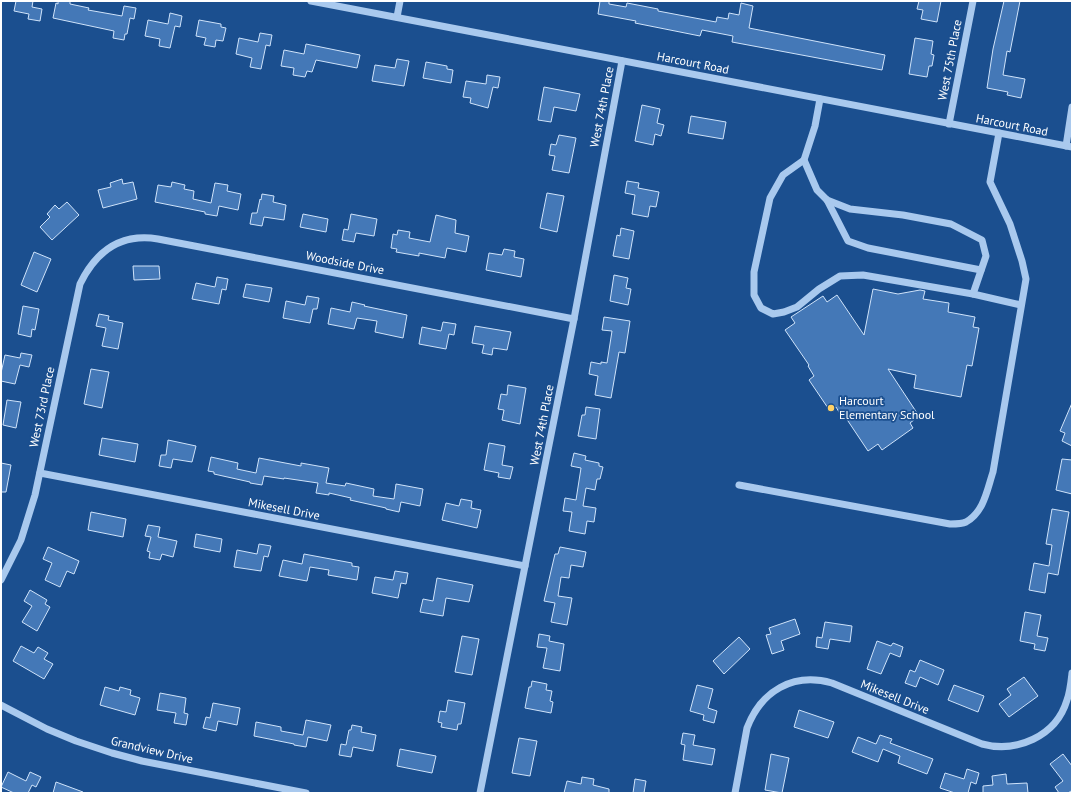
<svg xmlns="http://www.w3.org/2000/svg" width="1073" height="794" font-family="'PT Sans',sans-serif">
<rect width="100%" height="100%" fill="#1b4f8f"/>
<!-- building -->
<g fill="#4478b7" stroke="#cfe3fa">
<path d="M16,1H33L32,7L42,9L40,21L28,19L29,14L14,11Z"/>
<path d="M58,1H70V4L89,8L88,10L122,16L124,6L136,8L134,19L130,18L127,34H125L124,40L113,38L114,31L53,18L56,3L58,4Z"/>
<path d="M600,1H609V4L626,7L627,3L658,9V11L716,22L717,17L728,19L729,13L739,15L741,3L753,6L749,28L885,55L882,70L732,42L733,36L702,30L700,36L635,23L636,21L598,14Z"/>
<path d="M919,1H941L937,22L921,19L923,10L917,9Z"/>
<path d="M1004,1H1020L1010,52L1007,51L1003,75L1025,79L1021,98L1007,95L1008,92L987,88L993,49Z"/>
<path d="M170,13L182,16L180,27L175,26L170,48L159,46L160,39L145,36L148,20L168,24Z"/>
<path d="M199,20L221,24V27L226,28L223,41L216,40L215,47L204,45L206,38L196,36Z"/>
<path d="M260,33L272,35L270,46L266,45L261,69L250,67L252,58L236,54L239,38L258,42Z"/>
<path d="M915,38L933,41L931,54L934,55L932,66H929L927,77L909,74Z"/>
<path d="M306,44L360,55L357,68L316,60L312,72L307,71L305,77L293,75L294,68L281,66L284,50L304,54Z"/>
<path d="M397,59L409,61L404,86L372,81L375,65L395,68Z"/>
<path d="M426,62L447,66V69L453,70L451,83L423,78Z"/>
<path d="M487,75L500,77L498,88L493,87L488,108L470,103L471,98L463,97L466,81L486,84Z"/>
<path d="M544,87L580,94L576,111L554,107L551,122L538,120Z"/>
<path d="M642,105L660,109L657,123L664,125L661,136L655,134L653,145L635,141Z"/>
<path d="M691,116L726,122L723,139L688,133Z"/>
<path d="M559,135L576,138L569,173L552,170L555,156L549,155L551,144L556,145Z"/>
<path d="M122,179L123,184L133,182L137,199L103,208L98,190L111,187L110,183Z"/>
<path d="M627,181L639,183L638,188L659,192L656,207L650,206L648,217L632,214L635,195L625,193Z"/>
<path d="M172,182L185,185L184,189L194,191L193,199L211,203L215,183L228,185L227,191L241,194L238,210L219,206L217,216L205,214V212L155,202L158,185L171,187Z"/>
<path d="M547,193L564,196L557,232L540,228Z"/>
<path d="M262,194L274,196L273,202L286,205L284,220L264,217L262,226L250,224L252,213H257L260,199L261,200Z"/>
<path d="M67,202L79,215L52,240L40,227L50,217L47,214L55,205L59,209Z"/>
<path d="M303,214L328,219L326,232L300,227Z"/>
<path d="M351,214L377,219L374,236L356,233L354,242L342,240L344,229L348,230Z"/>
<path d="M436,215L456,220L455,233L469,236L466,252L447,248L445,258L419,253V256L396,252L397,249L391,248L393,234L397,235L398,230L410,232L409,238L430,242Z"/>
<path d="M621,228L634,231L629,259L613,256L617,235L620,236Z"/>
<path d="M504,249L515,251L514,257L524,259L521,277L486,270L489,253L502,255Z"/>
<path d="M34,252L51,259L37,292L21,285Z"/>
<path d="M133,266H159L160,279L134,280Z"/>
<path d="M614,275L628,278L626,288L631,289L628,305L610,301Z"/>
<path d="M217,277L228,279L226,290L222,289L219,304L192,299L196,283L215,287Z"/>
<path d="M246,284L272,288L269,302L243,297Z"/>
<path d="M873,289L898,294L920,290L925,291L923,299L949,303L948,312L975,317L973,327L979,328L972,366L967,365L961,397L914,388L916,375L888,369L919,416L910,423L913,428L882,450L878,444L868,451L844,415L842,417L836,407L830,411L809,380L814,376L808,366L809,365L785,330L795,323L791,317L823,296L827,302L837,295L864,335Z"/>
<path d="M307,296L319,298L317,309H313L310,323L283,318L286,301L305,305Z"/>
<path d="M352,302L365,305L364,306L407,315L403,338L375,332L377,321L357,318L354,329L328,324L331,308L350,312Z"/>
<path d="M23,306L39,309L35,330L32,329L31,337L18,334Z"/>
<path d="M99,314L109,316L108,320L123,323L118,349L102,346L106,328L96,326Z"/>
<path d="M604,317L630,321L625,353L619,352L611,398L595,395L598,376L589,374L591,362L601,364V362L607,363L612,331L602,330Z"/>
<path d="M443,322L456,324L454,335L449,334L446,349L419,344L422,327L441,331Z"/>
<path d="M475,326L511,332L507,350L493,348L492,355L482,353L484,345L472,343Z"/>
<path d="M21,353L32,355L29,367L20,365L15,384L1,381V373L5,355L20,358Z"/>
<path d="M91,369L109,372L102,408L84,404Z"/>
<path d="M508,385L526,388L520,424L502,420L504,410L498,409L501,394L507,395Z"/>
<path d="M7,400L21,402L16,428L3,425Z"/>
<path d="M1072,403V446L1062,441L1065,433L1060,431Z"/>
<path d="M586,407L600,409L596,439L578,436L582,415H585Z"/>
<path d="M102,438L138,444L135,462L99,455Z"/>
<path d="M168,440L196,446L192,462L173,459L171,468L159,466L161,455H166Z"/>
<path d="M489,443L505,446L502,465L513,467L510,479L498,477L499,473L484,470Z"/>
<path d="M574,453L586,456L585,460L599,463V466L603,467L600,479H597L595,490L586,488L583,506L596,508L594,522L587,521L585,534L569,531L572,512L563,511L565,498L576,500L581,468L571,466Z"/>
<path d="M211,457L238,463L237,469L256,473L259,458L301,466V463L329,468L326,483L345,486L346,483L374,489L373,496L394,499L396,484L423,489L420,506L401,502L399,512L386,509V508L350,500L351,498L329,493V495L316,493L318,483L284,478V479L264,476L262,485L250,483V482L214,474V472L208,471Z"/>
<path d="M1062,459L1072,460V494L1056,490Z"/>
<path d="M1,463L11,465L6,492H1Z"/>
<path d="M461,499L472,501L471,508L481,510L477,528L442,520L446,503L459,506Z"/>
<path d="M1052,509L1069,512L1058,575L1048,573L1045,593L1029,590L1034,563L1049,566L1052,545L1046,544Z"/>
<path d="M91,512L126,519L123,537L88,530Z"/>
<path d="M148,525L160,527L158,537L177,541L173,557L162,554L160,560L149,558L150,552L147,551L151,537L145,536Z"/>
<path d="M196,534L222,539L220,552L194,547Z"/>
<path d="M259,544L271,546L268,557L264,556L261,571L234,567L237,550L257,554Z"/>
<path d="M48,547L79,561L74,574L67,571L60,587L45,580L52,563L43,559Z"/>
<path d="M560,547L586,552L583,567L571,565L569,578L561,577L558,596L572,598L567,625L551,622L555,603L544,601L555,554H558Z"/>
<path d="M304,554L352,563V566L359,567L357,580L328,575L329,570L310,567L307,581L279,576L283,560L302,564Z"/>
<path d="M395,571L408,573L406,584L401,583L398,598L372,593L375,577L393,580Z"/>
<path d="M437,578L473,585L469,602L446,598L443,616L420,612L423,599L433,601Z"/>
<path d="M30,590L47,600L45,604L50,607L37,631L22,622L32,606L24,601Z"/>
<path d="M1025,612L1041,615L1037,636L1048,638L1045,651L1034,649L1035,644L1020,641Z"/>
<path d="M795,619L800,634L781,641L784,650L772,654L766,635L771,634L769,628Z"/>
<path d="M825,622L852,626L850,642L830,639L828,649L816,647L817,637L822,638Z"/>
<path d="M539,634L550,636L549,641L564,644L560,671L543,668L547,648L537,647Z"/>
<path d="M462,636L479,639L472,675L455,672Z"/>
<path d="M739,637L750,649L724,674L713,661Z"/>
<path d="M877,641L891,646L893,643L903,647L900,657L890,653L881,674L867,669Z"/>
<path d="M21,646L34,653L38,647L48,653L44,659L53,664L44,679L13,661Z"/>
<path d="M920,660L944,670L938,685L920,677L916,687L905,683L910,670L915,672Z"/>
<path d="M1024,677L1038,696L1009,717L999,704L1011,695L1007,689Z"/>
<path d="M532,681L547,684L546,690L552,691L550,701L553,702L551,713L525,708L529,687H531Z"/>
<path d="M697,685L713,689L708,708L717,711L714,723L703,720L704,715L690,711Z"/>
<path d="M954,685L984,696L978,712L948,700Z"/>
<path d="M105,687L119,691L120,687L131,690L130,695L140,698L135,715L100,705Z"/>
<path d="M160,693L186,698L184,713L188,714L186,725L174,723L176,713L157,710Z"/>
<path d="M448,700L465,703L461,724H458L457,730L441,727L442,723L438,722L440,711L446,712Z"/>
<path d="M213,703L240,708L237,725L218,721L216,731L203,728L206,717L210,718Z"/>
<path d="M799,710L834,722L828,738L794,727Z"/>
<path d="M306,720L331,725L327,741L308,737L306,747L294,745V744L254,736L256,722L281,727V731L303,735Z"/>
<path d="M352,725L362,727L361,732L376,735L373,751L353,747L351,757L339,755L341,744L346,745L349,730H351Z"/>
<path d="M683,733L695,735L693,745L715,749L712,765L683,760L685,745L681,744Z"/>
<path d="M880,735L892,739L890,743L933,759L927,774L898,763L900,756L883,749L878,762L852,752L858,737L876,744Z"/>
<path d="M519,738L537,741L530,776L512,773Z"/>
<path d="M400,749L436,756L432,773L397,766Z"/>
<path d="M771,754L789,758L782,793L765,790Z"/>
<path d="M1063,754L1072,766V793L1071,791L1068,793H1059L1055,787L1063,781L1050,764Z"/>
<path d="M967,769L979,773L976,784L971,782L968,793H955L940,788L945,773L964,779Z"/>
<path d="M8,772L26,781L30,772L41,777L36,787L32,785L28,793H14L1,787Z"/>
<path d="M1006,774L1007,784L1027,783L1028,793H983V786L993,785L992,776Z"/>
<path d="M582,777L594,779L593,785L609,789V793H564L567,781L581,784Z"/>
<path d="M635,779L646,781L644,793H633Z"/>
<path d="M56,782L83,792V793H53Z"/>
</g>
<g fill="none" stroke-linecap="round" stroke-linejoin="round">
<!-- minor -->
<g stroke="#a9c9ee" stroke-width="7">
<path d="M311,1L1072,147"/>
<path d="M397,17L400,1"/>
<path d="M820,99L815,126L804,160L817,190L827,200L850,209L903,215L951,224L982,240L986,256L973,294L1021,305"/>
<path d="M949,124L973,1"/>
<path d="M1066,146L1072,107"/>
<path d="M804,160L783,175L770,198L754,272V295L761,308L773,314L784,312L797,307L819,289L840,276L863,275L973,294"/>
<path d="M827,200L848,241L868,248L981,270"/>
<path d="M40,473L525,566"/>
<path d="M739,485L950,524C955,524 962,524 966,522C984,512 987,490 993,472L1026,279L1022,261L1010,224L990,182L999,133"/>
<path d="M1,580L21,540L35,495L80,284C96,251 121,233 158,239L574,319"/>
<path d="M1,705L47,729L76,741L112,753L142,761L306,793"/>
<path d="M480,793L574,319L622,61"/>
<path d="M735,793L747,728C761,691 793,672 832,683L982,744C1016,753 1056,737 1067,700C1070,692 1071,682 1072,673"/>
</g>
</g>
<!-- markers -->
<circle fill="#ffd166" stroke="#1b4f8f" stroke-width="1.5" cx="831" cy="408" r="4"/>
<g text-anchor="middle" stroke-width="3.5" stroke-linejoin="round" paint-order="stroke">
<!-- street labels -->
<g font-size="12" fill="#fff" stroke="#1b4f8f">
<text transform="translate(950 60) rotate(-79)" y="4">West 75th Place</text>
<text transform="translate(693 63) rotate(11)" y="4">Harcourt Road</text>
<text transform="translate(602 107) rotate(-79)" y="4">West 74th Place</text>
<text transform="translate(1012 125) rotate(11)" y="4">Harcourt Road</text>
<text transform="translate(345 263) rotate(11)" y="4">Woodside Drive</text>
<text transform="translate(42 407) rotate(-78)" y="4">West 73rd Place</text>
<text transform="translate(542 425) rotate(-79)" y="4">West 74th Place</text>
<text transform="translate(284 509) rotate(11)" y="4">Mikesell Drive</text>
<text transform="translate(895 697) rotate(22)" y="4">Mikesell Drive</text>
<text transform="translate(152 750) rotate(13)" y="4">Grandview Drive</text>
</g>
<!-- poi labels -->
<g font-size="12" fill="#fff" stroke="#1b4f8f" text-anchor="start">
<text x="839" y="405">Harcourt<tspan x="839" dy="14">Elementary School</tspan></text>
</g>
</g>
<!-- border -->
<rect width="1073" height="794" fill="none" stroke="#ffffff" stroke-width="4"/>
</svg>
